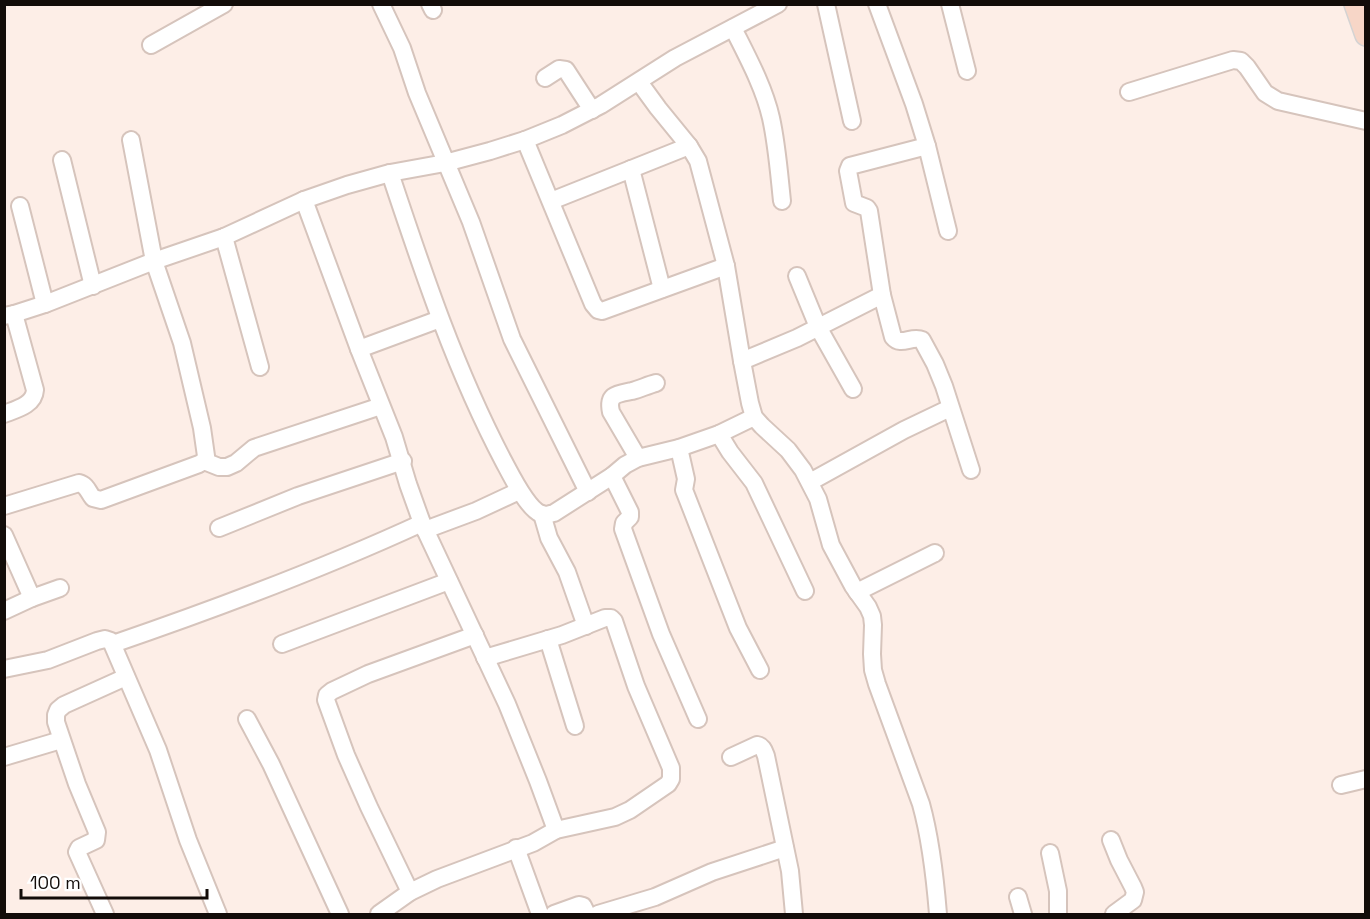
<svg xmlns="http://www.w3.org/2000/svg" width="1370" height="919" font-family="'Space Grotesk',sans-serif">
<rect width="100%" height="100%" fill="#fdeee7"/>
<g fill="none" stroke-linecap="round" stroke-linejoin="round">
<!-- minor casing -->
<g stroke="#d6c4bc" stroke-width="20">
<g id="minor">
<path d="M381,4L402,48L417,93L471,222L512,339L588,492"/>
<path d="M430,4L433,10"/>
<path d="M826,4L852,121"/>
<path d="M877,4L914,104L927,146L948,231"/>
<path d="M950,4L967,71"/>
<path d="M733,28C747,56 764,87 771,118C777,145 779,173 782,201"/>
<path d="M151,45L224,4"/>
<path d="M545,78L559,69L566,70L592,110"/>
<path d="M639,82L658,108L689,146L698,161L726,266L742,361L750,403L754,417L762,426L788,450L803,470L818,499L831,545L853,586L868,607L872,616L873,625L872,654L873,670L877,684L921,804C931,840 935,877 938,914"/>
<path d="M1129,92L1233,60L1241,61L1247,67L1265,93L1278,101L1366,121"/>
<path d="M525,140L593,304L598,310L602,311L726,266"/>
<path d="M927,146L850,166L848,171L854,203L867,208L869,211L882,295L893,337C901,347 912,335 922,340L935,364L944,386L971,470"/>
<path d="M62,160L93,286"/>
<path d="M631,169L662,289"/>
<path d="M390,173C423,272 455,369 504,462C511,475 527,508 541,514C546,516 549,514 554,513L612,476L625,465L638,458L679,448L719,434L754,417"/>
<path d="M304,200L359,349L394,437L408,484L422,523L507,704L538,781L556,830"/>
<path d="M551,201L689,146"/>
<path d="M20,206L45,304"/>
<path d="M224,237L260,367"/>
<path d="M797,276L818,327L853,389"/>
<path d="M4,316L14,314L45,304L154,261L224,237L304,200L347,185L390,173L445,163L490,151L525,140L562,125L601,105L675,58L778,4"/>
<path d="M359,349L440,319"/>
<path d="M742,361L797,338L882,295"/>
<path d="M4,414C17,409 34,405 35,390L14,314"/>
<path d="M719,434L730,452L754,483L805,591"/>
<path d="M679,448L686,479L684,490L686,495L738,628L760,670"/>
<path d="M638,458L611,412C607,394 617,394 632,391C640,389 648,385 656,383"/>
<path d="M204,461L219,467H227L236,463L254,448L381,406"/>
<path d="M612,476L630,512V517L624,523L623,529L661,634L698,719"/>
<path d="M810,482L904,430L950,408"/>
<path d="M4,506L79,483C87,485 88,492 93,498L101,500L199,464L204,461L206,456L202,428L182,343L154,261L131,140"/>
<path d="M542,514L549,538L567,572L586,626"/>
<path d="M219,528L298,496L403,461"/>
<path d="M425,530L476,511L519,491"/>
<path d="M4,535L32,598"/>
<path d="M857,592L935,553"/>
<path d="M4,611L32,598L60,588"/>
<path d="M548,639L575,726"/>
<path d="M113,644C218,608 322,569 422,523"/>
<path d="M282,644L449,581"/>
<path d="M4,669L48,660L97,641L105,639L111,641L158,750L188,840L218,914"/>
<path d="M247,719L271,764L340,914"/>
<path d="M4,757L61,740"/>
<path d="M731,757L757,745C763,746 764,751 766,756L790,871L794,914"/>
<path d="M1341,785L1366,779"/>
<path d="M1111,840L1119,860L1133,887L1135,892L1133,900L1114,914"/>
<path d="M516,848L540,914"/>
<path d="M1050,853L1058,891V914"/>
<path d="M410,892L369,807L346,755L326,700L327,695L332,691L368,674L475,635"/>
<path d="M1018,897L1023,914"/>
<path d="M105,914L77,852L79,848L96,840L97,832L77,784L56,722V715L58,710L64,705L126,677"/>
<path d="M379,914L410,892L437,879L533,843L556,830L615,817L630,810L668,784L671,779V768L636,686L614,621L611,618H605L562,635L485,658"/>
<path d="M554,914L579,905L583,906L587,914"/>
<path d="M598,914L655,897L712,872L785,848"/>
</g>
</g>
<!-- major casing -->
<g stroke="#d4d3d3" stroke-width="24">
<path id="major" d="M1355,4L1366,35"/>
</g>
<!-- minor -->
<use href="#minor" stroke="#fff" stroke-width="16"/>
<!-- major -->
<use href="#major" stroke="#f7d6c7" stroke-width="21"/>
</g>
<!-- border -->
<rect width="1370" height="919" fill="none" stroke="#120c09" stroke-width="12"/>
<!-- scale -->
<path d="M21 889v9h186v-9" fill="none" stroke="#120c09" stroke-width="3"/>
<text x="30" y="889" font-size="18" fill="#120c09" stroke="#ffffff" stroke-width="4.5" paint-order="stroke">100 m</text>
</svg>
